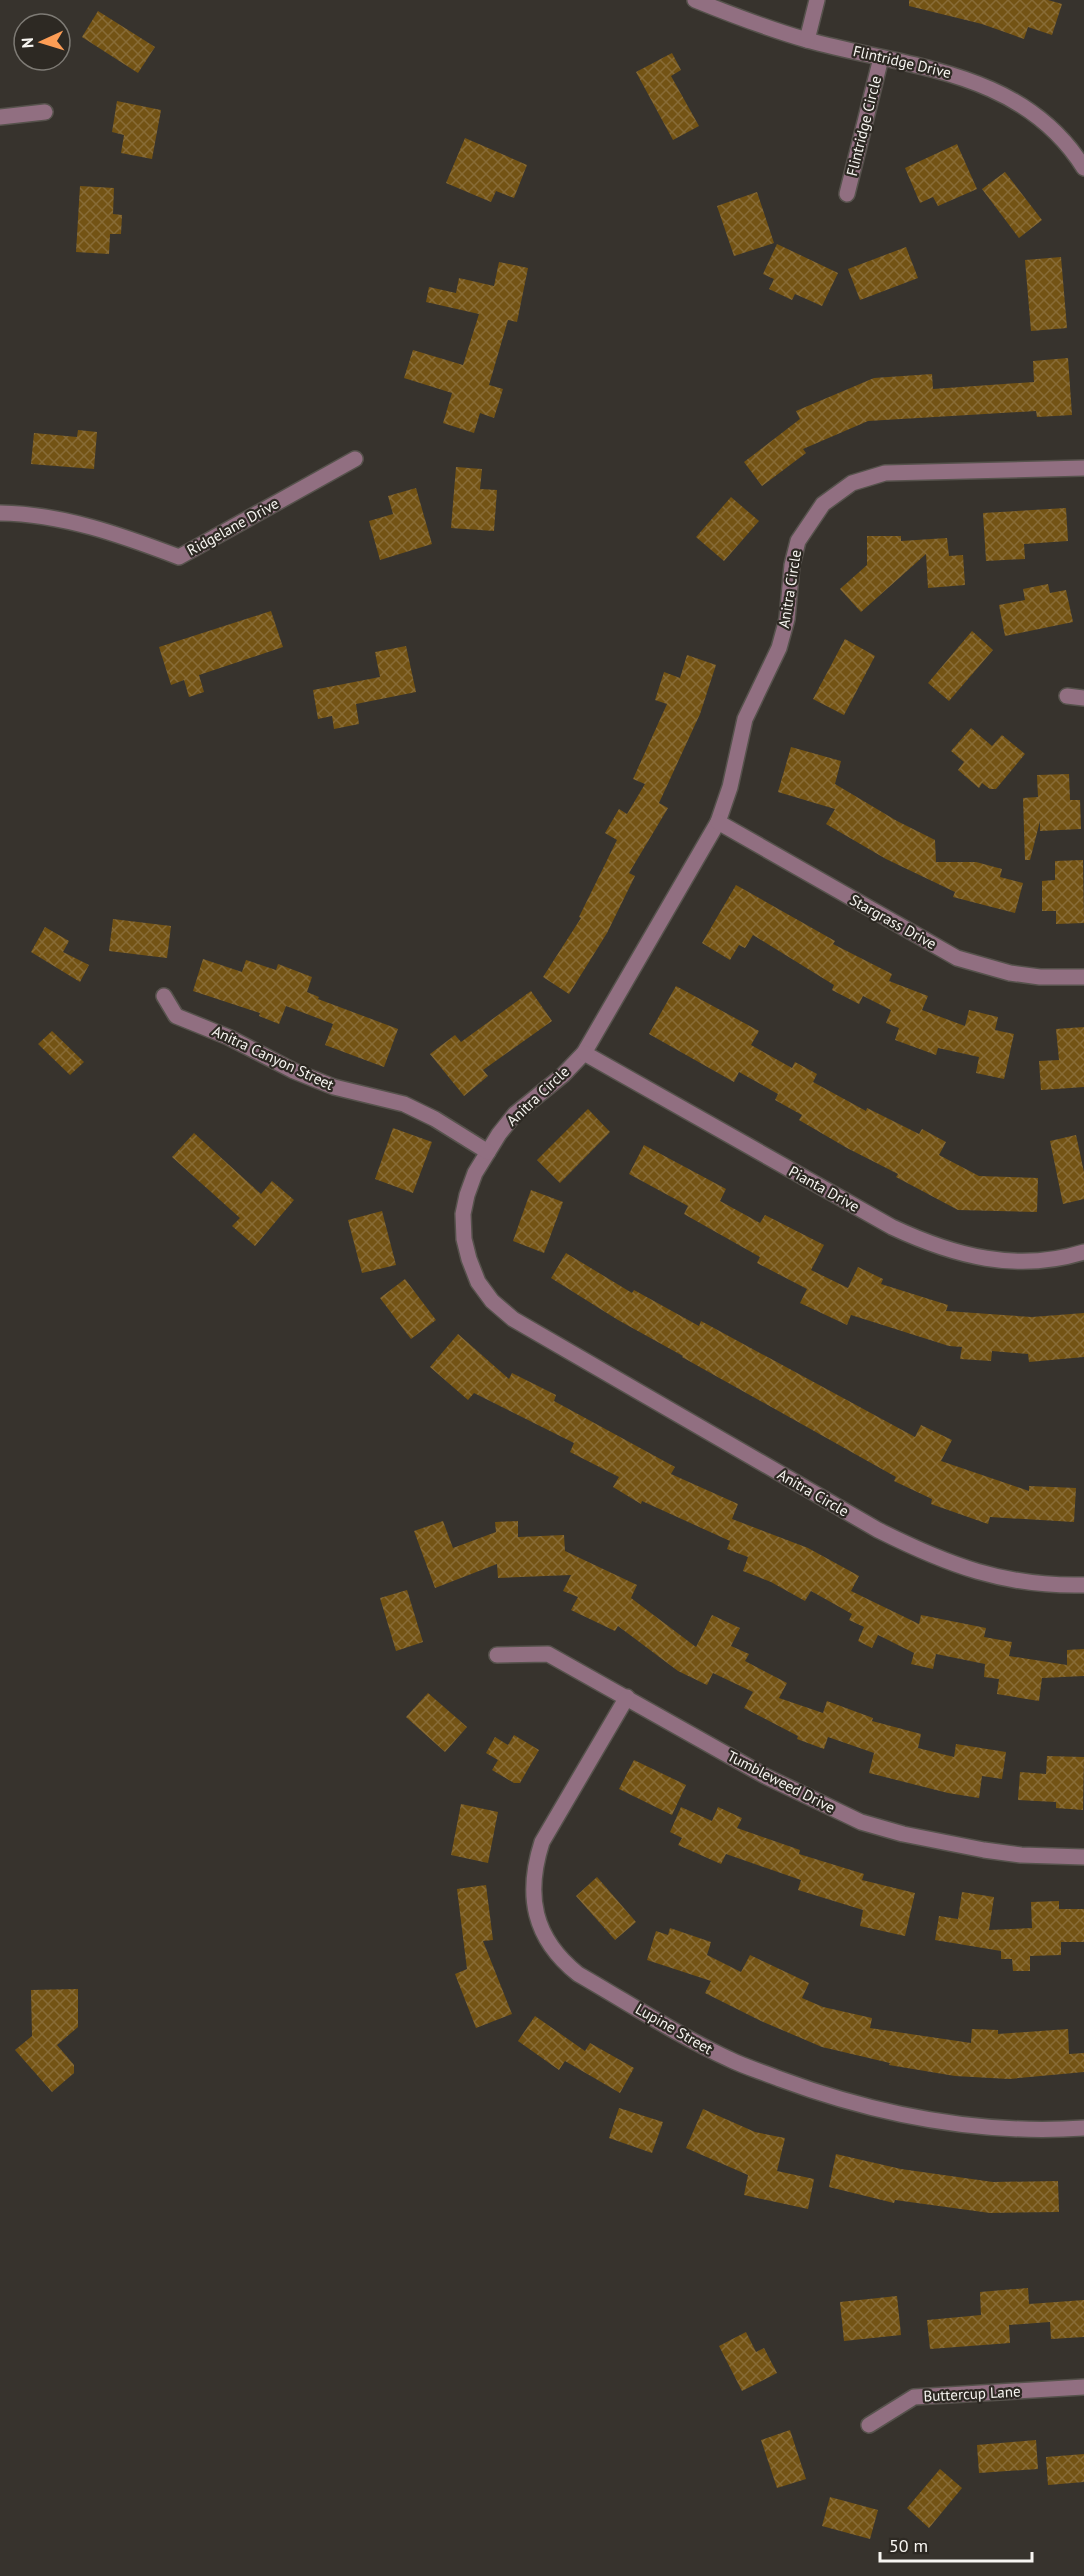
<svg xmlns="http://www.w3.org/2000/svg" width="1084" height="2576" font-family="'PT Sans',sans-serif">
<defs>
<pattern id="building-cross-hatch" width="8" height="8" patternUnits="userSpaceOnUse" patternTransform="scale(1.5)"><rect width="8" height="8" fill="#735314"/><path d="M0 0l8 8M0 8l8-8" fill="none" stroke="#886c37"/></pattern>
</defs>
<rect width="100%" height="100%" fill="#37332d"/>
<!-- building -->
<g fill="url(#building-cross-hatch)">
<path d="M909,0H1048L1062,4L1052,35L1028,27L1024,39L982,24L909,6Z"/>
<path d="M98,11L155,47L138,73L82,37Z"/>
<path d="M672,53L681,70L671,76L699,126L673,140L636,72Z"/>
<path d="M117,101L161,110L152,159L121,153L124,135L112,132Z"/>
<path d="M465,138L527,165L514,198L496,191L491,202L446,183Z"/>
<path d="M957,144L977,189L938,206L933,197L920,203L905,168Z"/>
<path d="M1005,172L1042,220L1019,238L982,189Z"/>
<path d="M80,186L114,188L113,214L122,215L121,234H110L109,254L76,252Z"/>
<path d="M757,192L774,243L734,256L717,206Z"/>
<path d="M777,244L838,273L822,306L795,294L792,300L769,289L774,279L763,274Z"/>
<path d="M906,247L918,278L860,300L848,269Z"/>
<path d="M1061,257L1067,328L1031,331L1025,260Z"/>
<path d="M499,262L528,268L517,322L508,320L489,385L503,389L494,418L480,413L474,433L443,423L452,393L404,378L413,350L463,365L479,314L426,302L429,287L456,293L459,278L494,286Z"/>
<path d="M1068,358L1072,415L1037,417L1036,411L868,421L803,449L806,453L762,486L744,462L800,419L796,411L874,378L932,374L933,389L1034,382L1033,361Z"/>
<path d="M78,430L97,432L94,469L31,464L34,433L77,437Z"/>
<path d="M456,467L482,469L480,489L497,490L494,531L451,528Z"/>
<path d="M416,488L432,544L380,560L369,521L393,514L388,496Z"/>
<path d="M731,497L759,521L724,561L696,537Z"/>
<path d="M1066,508L1068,541L1024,544L1025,559L986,561L983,513Z"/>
<path d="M867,536H901V541L947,538L949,556L963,555L965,585L928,588L926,554L861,612L840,589L867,565Z"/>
<path d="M1048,584L1050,593L1066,590L1073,622L1005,636L999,605L1025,600L1023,589Z"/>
<path d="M271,611L283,647L199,675L204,692L189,697L184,680L171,685L159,647Z"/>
<path d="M972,631L993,650L949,701L928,683Z"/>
<path d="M845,639L875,656L844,715L813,699Z"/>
<path d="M406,646L416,692L356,704L359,724L334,729L332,716L318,719L313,690L380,677L375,652Z"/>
<path d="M687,655L716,665L700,714L659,803L668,808L629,873L635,876L607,933L569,994L543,977L581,918L579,917L617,840L605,833L619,809L627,814L645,784L633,779L667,704L655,700L664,672L680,678Z"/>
<path d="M971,728L992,746L1002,735L1025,754L996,789H990L982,783L979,788L958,770L964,762L951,751Z"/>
<path d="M791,747L841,761L835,784L897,821L935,840L936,862H976L1002,869L1000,877L1023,883L1015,913L953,897L955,892L886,859L826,824L835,809L778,792Z"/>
<path d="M1069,774L1070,800H1080L1081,829L1040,831V821L1030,860H1025L1023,798L1038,797L1037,775Z"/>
<path d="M1083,860L1084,923L1056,924V911H1042V881L1055,880V861Z"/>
<path d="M736,885L835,941L833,944L892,974L889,981L928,996L922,1010L965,1026L969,1010L998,1017L995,1030L1014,1034L1004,1079L976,1073L979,1057L938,1048L936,1055L895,1040L899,1028L886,1023L891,1010L863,996L859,1004L832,990L834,985L753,935L745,948L739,945L730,960L702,943Z"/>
<path d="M113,919L171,926L167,958L109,951Z"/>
<path d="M45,927L69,941L63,952L89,965L80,982L31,952Z"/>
<path d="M203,959L242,972L246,960L276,970L278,964L312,977L307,992L319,997L318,999L398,1029L384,1067L325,1045L333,1024L286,1006L279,1024L259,1016L260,1013L193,991Z"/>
<path d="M676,986L759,1031L751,1045L792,1068L795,1062L817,1074L813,1082L866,1111L867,1108L919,1134L922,1129L946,1142L939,1155L979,1176L1038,1178L1037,1212L958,1210L896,1177L898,1174L847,1148L799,1120L802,1115L775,1100L778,1094L739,1072L734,1082L649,1034Z"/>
<path d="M531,991L552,1021L483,1070L488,1076L464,1096L430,1054L455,1035L461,1042Z"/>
<path d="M1084,1027V1087L1041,1090L1039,1061L1059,1060L1056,1029Z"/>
<path d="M52,1031L84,1062L70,1075L38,1044Z"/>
<path d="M588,1109L610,1132L560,1183L537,1160Z"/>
<path d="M393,1128L432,1142L413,1193L375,1179Z"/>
<path d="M194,1133L261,1194L272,1181L294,1200L255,1246L232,1226L240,1218L172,1157Z"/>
<path d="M1076,1135L1084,1172V1199L1063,1204L1050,1141Z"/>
<path d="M644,1145L726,1189L720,1201L760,1223L765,1215L824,1245L811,1270L848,1288L858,1267L883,1279L881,1284L948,1305L946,1311L1032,1317L1084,1313V1357L1029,1362L1028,1354L992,1351L991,1361L960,1359L962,1347L949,1346L851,1315L847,1325L800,1303L807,1289L757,1263L760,1257L684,1214L688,1206L629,1174Z"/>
<path d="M531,1190L563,1202L544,1253L513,1241Z"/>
<path d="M382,1211L396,1265L362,1273L348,1220Z"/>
<path d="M566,1253L632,1293L634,1290L699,1326L701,1321L915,1437L921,1425L952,1440L941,1461L1029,1491V1486L1076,1488L1074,1522L990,1517L988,1524L931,1504L932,1499L894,1481L896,1477L682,1357L683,1356L618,1320L551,1278Z"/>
<path d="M405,1279L436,1320L411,1339L380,1298Z"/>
<path d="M458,1334L509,1379L512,1373L556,1395L554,1401L675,1467L671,1474L738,1504L732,1519L808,1548L859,1576L851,1591L919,1624L921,1615L986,1628L984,1637L1012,1642L1009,1656L1067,1665V1650L1084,1649V1676L1042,1678L1039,1701L997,1694L999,1679L984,1677L985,1664L936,1654L933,1669L911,1664L914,1653L878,1635L872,1648L858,1641L864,1627L849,1620L852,1614L811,1591L805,1601L771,1582L743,1571L748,1557L727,1549L730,1541L642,1501L641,1504L613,1487L619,1477L570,1452L574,1443L474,1393L468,1400L430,1367Z"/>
<path d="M443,1521L453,1548L496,1532L495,1522L518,1521V1537L564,1535L565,1551L637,1585L631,1598L696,1647L712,1615L740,1628L731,1646L749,1654L745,1661L787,1683L779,1698L823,1713L827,1701L873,1718L872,1721L921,1734L918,1748L954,1757L956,1744L1006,1752L1002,1779L982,1776L979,1798L948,1793L869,1773L874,1753L828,1737L824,1749L797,1739L798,1736L744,1708L753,1692L713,1673L707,1685L678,1671L618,1626L615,1631L571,1610L578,1597L563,1591L571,1575L498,1578L497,1564L435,1588L414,1531Z"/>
<path d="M407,1590L423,1642L396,1651L380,1598Z"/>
<path d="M428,1693L467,1727L445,1752L406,1717Z"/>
<path d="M514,1735L539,1750L520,1783H514L492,1770L498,1760L486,1753L495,1737L508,1745Z"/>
<path d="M1047,1756L1084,1757L1083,1810L1056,1808V1802L1018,1800L1020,1772L1046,1774Z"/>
<path d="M634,1760L686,1785L672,1815L619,1789Z"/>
<path d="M461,1804L498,1812L488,1863L451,1855Z"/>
<path d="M681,1807L712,1821L718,1807L742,1818L737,1828L800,1850L799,1854L864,1874L862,1880L915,1893L905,1936L860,1926L863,1910L798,1890L801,1880L726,1854L721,1864L678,1845L682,1838L670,1832Z"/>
<path d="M597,1877L636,1922L615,1940L576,1896Z"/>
<path d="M486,1885L493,1940L483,1941L512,2014L476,2028L455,1974L467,1969L457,1889Z"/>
<path d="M962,1892L994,1897L989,1930L1032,1928L1031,1902L1059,1901V1909H1084V1942H1061V1955L1030,1956V1971H1013L1012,1959H1001V1951L935,1940L939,1916L958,1919Z"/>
<path d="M670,1928L711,1942L707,1955L741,1972L750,1955L809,1983L802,1998L823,2007L872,2018L870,2028L971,2043L972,2029L998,2030V2034L1068,2029L1069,2054L1084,2053V2072L1009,2079L955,2076L889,2065L890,2063L822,2047L761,2021L705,1993L711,1981L647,1960L656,1931L668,1935Z"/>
<path d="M78,1989V2027L57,2045L74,2065V2073L52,2092L15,2050L32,2036L31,1990Z"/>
<path d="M535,2016L585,2051L590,2043L634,2068L620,2093L565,2061L559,2070L518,2041Z"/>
<path d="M619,2108L663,2122L652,2153L609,2138Z"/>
<path d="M703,2109L755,2132L785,2138L777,2171L814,2179L808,2209L744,2195L748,2175L686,2148Z"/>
<path d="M836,2154L901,2169L993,2182L1058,2181L1059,2212L990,2213L895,2200L894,2203L829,2187Z"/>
<path d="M1028,2288L1029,2304L1084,2300V2337L1051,2339L1050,2322L1009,2325L1010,2343L930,2349L927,2320L981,2315L980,2292Z"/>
<path d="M897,2296L901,2335L844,2341L840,2302Z"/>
<path d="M746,2332L756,2352L764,2348L777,2373L742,2391L719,2346Z"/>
<path d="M790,2430L806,2479L777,2488L761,2440Z"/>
<path d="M1036,2440L1038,2469L979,2473L977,2445Z"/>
<path d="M1084,2454V2482L1048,2485L1046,2457Z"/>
<path d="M940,2469L962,2488L929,2528L907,2508Z"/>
<path d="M830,2497L878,2510L870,2539L822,2526Z"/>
</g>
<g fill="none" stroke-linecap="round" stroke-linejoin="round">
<!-- minor casing -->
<g stroke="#56524c" stroke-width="18">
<g id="minor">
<path d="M695,0C732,15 769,29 807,40C907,68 1022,69 1084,168"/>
<path d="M807,40L817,0"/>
<path d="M0,117L45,112"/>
<path d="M847,194L881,58"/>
<path d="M1084,468L885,473L852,483L823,504L798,541L792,565L787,619L779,648L745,719L730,787L718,822L584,1053L563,1075L515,1114L499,1134L475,1173L467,1195L463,1214L464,1239L469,1259L478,1282L492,1301L513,1319L878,1530C948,1565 1005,1587 1084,1585"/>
<path d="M0,513C63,514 121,535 179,557L355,459"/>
<path d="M1067,696L1084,698"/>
<path d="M718,822L957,958L1010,973L1040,977H1084"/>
<path d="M164,996L176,1016L228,1037L294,1071L334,1087L404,1104L435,1119L488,1152"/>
<path d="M584,1053L892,1227C954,1256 1017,1273 1084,1252"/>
<path d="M497,1655L548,1654L765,1776L861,1822L903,1834L984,1850L1021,1855L1084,1857"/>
<path d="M627,1697L542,1842C525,1895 533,1938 578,1974C627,2002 677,2035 729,2059C745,2067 763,2072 780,2079C877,2115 980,2135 1084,2128"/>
<path d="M869,2425L914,2397L1084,2387"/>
</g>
</g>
<!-- minor -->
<use href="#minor" stroke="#916f81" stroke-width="15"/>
</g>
<g text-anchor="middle" stroke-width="4.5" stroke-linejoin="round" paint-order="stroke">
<!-- street labels -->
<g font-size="15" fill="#f7f5f1" stroke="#2d2923">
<text transform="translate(902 62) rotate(13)" y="5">Flintridge Drive</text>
<text transform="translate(864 126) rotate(-76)" y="5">Flintridge Circle</text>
<text transform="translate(233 527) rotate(-29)" y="5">Ridgelane Drive</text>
<text transform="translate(790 589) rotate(-81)" y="5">Anitra Circle</text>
<text transform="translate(893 922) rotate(29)" y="5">Stargrass Drive</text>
<text transform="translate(273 1058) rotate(25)" y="5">Anitra Canyon Street</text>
<text transform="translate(538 1096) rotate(-43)" y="5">Anitra Circle</text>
<text transform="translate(824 1189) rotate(29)" y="5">Pianta Drive</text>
<text transform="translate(813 1493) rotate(30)" y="5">Anitra Circle</text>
<text transform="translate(781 1782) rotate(27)" y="5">Tumbleweed Drive</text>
<text transform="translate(674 2029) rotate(30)" y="5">Lupine Street</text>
<text transform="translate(972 2394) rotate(-3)" y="5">Buttercup Lane</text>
</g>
</g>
<!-- north arrow -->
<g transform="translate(42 42) rotate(266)"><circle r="28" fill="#2d2923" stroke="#7e7b75" stroke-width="1.5"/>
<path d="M0-4.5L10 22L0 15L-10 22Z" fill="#fd9d55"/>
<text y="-9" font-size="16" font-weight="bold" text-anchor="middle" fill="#f7f5f1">N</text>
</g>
<!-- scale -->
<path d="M880 2552v9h152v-9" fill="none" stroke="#f7f5f1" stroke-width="3"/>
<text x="889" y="2552" font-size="18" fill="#f7f5f1" stroke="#2d2923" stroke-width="4.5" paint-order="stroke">50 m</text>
</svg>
